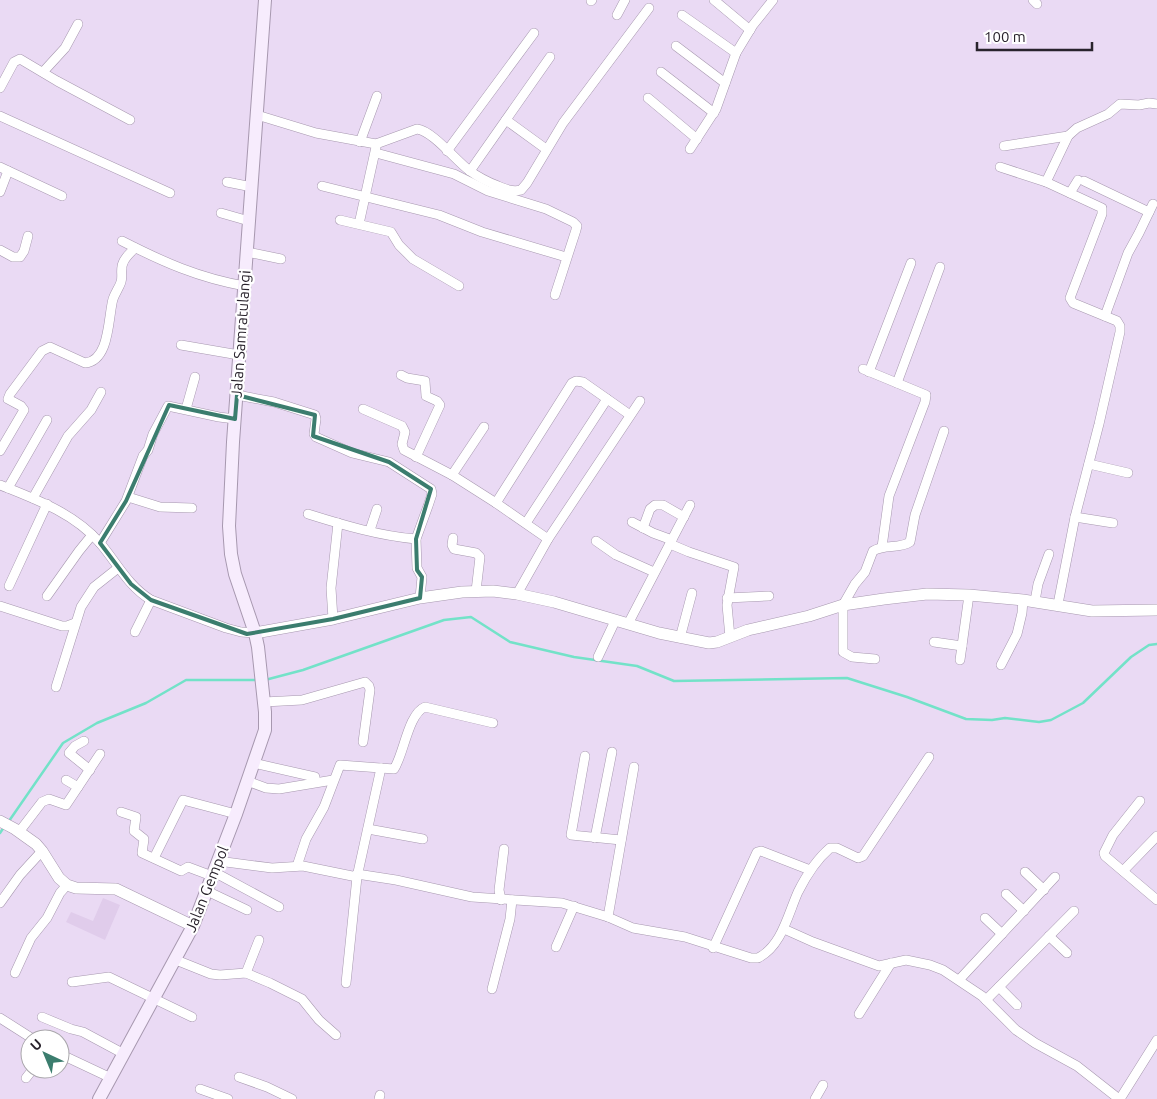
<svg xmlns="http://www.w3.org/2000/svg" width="1157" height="1099" font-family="Ubuntu,sans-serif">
<rect width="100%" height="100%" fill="#eadaf4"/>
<!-- built -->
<path fill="#e0cceb" d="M103,898L120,905L105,940L66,922L71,912L93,921Z"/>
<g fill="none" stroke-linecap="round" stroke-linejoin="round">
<!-- stream -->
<g stroke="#73e2c8" stroke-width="2.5">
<path d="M265,680L303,670L444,620L471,617L510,642L574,657L637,666L674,681L847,678L907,697L966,719L992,720L1005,718L1039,722L1051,720L1083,703L1131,657L1149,645L1157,644"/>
<path d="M9,821L63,743L97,723L146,703L186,680H257"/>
<path d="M0,833L4,827"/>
</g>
<!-- minor casing -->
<g stroke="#a798af" stroke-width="10">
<g id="minor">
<path d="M714,0L750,30"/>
<path d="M1033,0L1037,4"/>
<path d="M591,1L592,0"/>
<path d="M617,15L625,0"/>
<path d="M682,15L736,53"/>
<path d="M676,46L725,83"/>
<path d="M43,72L65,48L78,24"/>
<path d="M661,72L714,113"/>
<path d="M0,88L14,62L20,59L57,81L130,120"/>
<path d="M648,98L697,139"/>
<path d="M257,115L316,133L376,144L417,129C433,131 456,161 470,171C478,177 488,182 498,186C505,189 512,192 521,190L527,183L563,123L649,8"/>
<path d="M0,116L170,193"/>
<path d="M506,120L546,149"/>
<path d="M360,142L377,96"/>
<path d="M1004,146L1068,136"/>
<path d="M690,149L716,109L736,53L753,25L773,0"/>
<path d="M447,151L534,33"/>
<path d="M376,153L454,174L488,191L546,209L573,222L577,226L576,230L555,295"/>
<path d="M0,167L62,196"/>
<path d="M1000,167L1046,182L1102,208V214L1070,298L1073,303L1117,321L1120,326V332L1099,424L1075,517L1058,604"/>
<path d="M470,171L550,57"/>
<path d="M1084,181L1149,212"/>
<path d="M227,182L252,187"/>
<path d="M1046,182L1068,136L1077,128L1108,114L1120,104L1139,105L1149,103L1157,104"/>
<path d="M322,186L439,215L482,232L566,257"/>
<path d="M0,192L8,171"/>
<path d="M1070,193L1078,180"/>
<path d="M221,213L249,221"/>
<path d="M340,220L391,232L399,245L413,259L459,286"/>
<path d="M359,224L376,147"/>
<path d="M122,241C163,262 199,278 245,286"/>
<path d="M0,250L13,257H20L24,251L28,236"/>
<path d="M247,252L281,259"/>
<path d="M1105,316L1128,253L1139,233L1153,204"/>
<path d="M181,345L239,355"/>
<path d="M863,369L926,395L925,402L889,496L882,547"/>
<path d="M869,372L911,263"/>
<path d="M401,375L407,378L425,381L426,396L437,401L440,405L416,457"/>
<path d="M897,383L940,267"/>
<path d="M237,395L274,402L315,415L316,419L314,434L316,437L352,453L389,462L431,489L432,494L428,506L416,539L417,568L422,577L420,598"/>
<path d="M186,409L195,377"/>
<path d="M363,409L402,426L405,432L402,444L404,450L452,475L496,503L548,539"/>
<path d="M0,451L24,410L21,406L8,399L10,394L42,351L50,347L85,363C110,361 108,317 113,299C115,293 119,288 121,282C123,276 120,269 123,263C125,257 131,252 135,248"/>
<path d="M1089,464L1128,473"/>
<path d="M452,475L484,427"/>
<path d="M0,485C35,499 74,513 100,543C117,563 128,586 151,600L226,628L241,632L255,633"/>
<path d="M8,488L47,420"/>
<path d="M128,497L160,507L192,508"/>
<path d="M33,498L68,436L91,410L101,392"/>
<path d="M496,503L572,383L576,381L583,382L630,415"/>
<path d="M308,514C343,525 380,536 416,539"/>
<path d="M1075,517L1113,523"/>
<path d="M632,522L653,533L672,540"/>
<path d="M526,523L607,399"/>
<path d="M643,528L650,509L655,505H663L684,517"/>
<path d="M370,530L377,509"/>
<path d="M453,538L452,545L454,549L476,553L480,557L476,591"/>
<path d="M596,541L616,555L654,572"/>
<path d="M100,543L126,501L143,456L148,450L153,434L168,406L219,417L235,419"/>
<path d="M670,544L689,552L734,567L727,605L730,637"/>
<path d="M9,586L47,504"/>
<path d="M517,594L548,539L640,401"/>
<path d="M47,596L79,551L92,535"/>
<path d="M727,598L769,596"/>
<path d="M1035,601L1038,584L1049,554"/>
<path d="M0,606L62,626H67L75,623"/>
<path d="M333,619L331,588L338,523"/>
<path d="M628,624L690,505"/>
<path d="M135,632L151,600"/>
<path d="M680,638L692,593"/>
<path d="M934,642L962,646"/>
<path d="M598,657L615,621"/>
<path d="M875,659L852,657L843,652V605L855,584L865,572L873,551C884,544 900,549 910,542L915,515L944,431"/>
<path d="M960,660L969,595"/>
<path d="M1001,665L1017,634L1022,613L1023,600"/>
<path d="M56,687L81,607L94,587L118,568"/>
<path d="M264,702L302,700L365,682L369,686L370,690L363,742"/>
<path d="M84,741L75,746L69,753L90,770"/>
<path d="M585,756L571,835L621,840"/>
<path d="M253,763L315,777"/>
<path d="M66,780L78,787"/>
<path d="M247,781L266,788L279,789L333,780"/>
<path d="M1140,801L1113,835L1104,853L1105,856L1157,900"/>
<path d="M121,812L136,817L134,831L144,839L142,853L181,871L188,867L212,876"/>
<path d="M368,829L423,839"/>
<path d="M19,832L42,802L49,799L66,805L100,754"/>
<path d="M595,838L612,752"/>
<path d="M154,858L183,800L236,814"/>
<path d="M218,861L272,868L303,866L357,877"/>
<path d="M297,866L306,839L324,807L340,765L394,769C404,754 408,714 425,707L493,723"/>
<path d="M1123,871L1157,836"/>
<path d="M214,872L279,907"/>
<path d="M1025,872L1044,890"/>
<path d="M357,874L396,880L472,897L562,903L608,917L633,928L685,937L751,958H758C782,946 788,914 798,892C806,876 816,860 830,848H837L858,858L863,856L929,757"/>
<path d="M207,891L247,910"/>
<path d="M1006,894L1024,911"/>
<path d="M501,900L499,890L504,849"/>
<path d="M0,903L20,875L42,851"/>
<path d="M608,917L634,767"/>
<path d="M985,918L1002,934"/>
<path d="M784,929L813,942L879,966L906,960L930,965L943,970L982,996L1016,1030L1035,1043L1077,1066L1119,1099"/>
<path d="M1049,936L1067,953"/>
<path d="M556,947L574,906"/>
<path d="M713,948L757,852L761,851L810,870"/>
<path d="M176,960L211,974L220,975L246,973L270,983L302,999L319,1020L336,1035"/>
<path d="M15,973L31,938L47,918L60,893L67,885"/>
<path d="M246,973L259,940"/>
<path d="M959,980L1055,877"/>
<path d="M72,982L109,977L192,1017"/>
<path d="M346,983L357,877L381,768"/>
<path d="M999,987L1017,1005"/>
<path d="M492,989L510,919L512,900"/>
<path d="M986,1000L1074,911"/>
<path d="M859,1014L891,963"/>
<path d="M42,1017L71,1029L83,1032L124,1054"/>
<path d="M0,1018L33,1039"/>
<path d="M60,1054L111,1078"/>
<path d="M239,1077L267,1087L292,1099"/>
<path d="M26,1078L33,1069"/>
<path d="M200,1089L228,1099"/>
<path d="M379,1099L380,1095"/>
<path d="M815,1099L823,1085"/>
<path d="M1120,1099L1157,1040"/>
</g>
</g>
<!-- tertiary casing -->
<g stroke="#a798af" stroke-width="12">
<g id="tertiary">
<path d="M255,633L333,619L420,598L462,592L493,591L517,594L554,602L659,633L709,643L717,642L748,630L809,616L843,605L884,599L927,594L969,595L1023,600L1092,611L1157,610"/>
<path d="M0,821L15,829L36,844L42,851L59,878L67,885L76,888L116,889L193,926"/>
</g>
</g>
<!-- secondary casing -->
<g stroke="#a798af" stroke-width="14">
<path id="secondary" d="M99,1099L193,926L236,814L265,730V712L258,647L255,633L235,574L231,554L229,526L233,442L265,0"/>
</g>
<!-- minor -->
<use href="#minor" stroke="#fff" stroke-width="9"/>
<!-- tertiary -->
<use href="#tertiary" stroke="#fff" stroke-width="11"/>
<!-- secondary -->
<use href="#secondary" stroke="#f7ecfd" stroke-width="12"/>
</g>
<!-- marked area -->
<path fill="none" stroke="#3b7d6e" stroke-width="4" stroke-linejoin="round" d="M237,395L315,415L313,436L389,462L431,489L416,539L417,570L422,577L420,598L333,619L247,634L151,600L131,584L100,543L126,501L169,405L235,419Z"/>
<g text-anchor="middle" stroke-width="4.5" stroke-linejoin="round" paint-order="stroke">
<!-- street labels -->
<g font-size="15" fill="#29232c" stroke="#fff">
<text transform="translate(241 334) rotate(-86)" y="5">Jalan Samratulangi</text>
<text transform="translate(207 889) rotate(-68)" y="5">Jalan Gempol</text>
</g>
</g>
<!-- north arrow -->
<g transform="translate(45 1054) rotate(316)"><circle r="24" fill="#ffffff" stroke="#a9a7ab"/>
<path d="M0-4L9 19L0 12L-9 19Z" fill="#3b7d6e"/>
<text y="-8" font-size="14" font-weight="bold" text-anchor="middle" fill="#29232c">U</text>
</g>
<!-- scale -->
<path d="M977 42v8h115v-8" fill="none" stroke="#29232c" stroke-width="2.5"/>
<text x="984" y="42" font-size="15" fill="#29232c" stroke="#ffffff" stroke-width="4" paint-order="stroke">100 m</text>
</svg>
